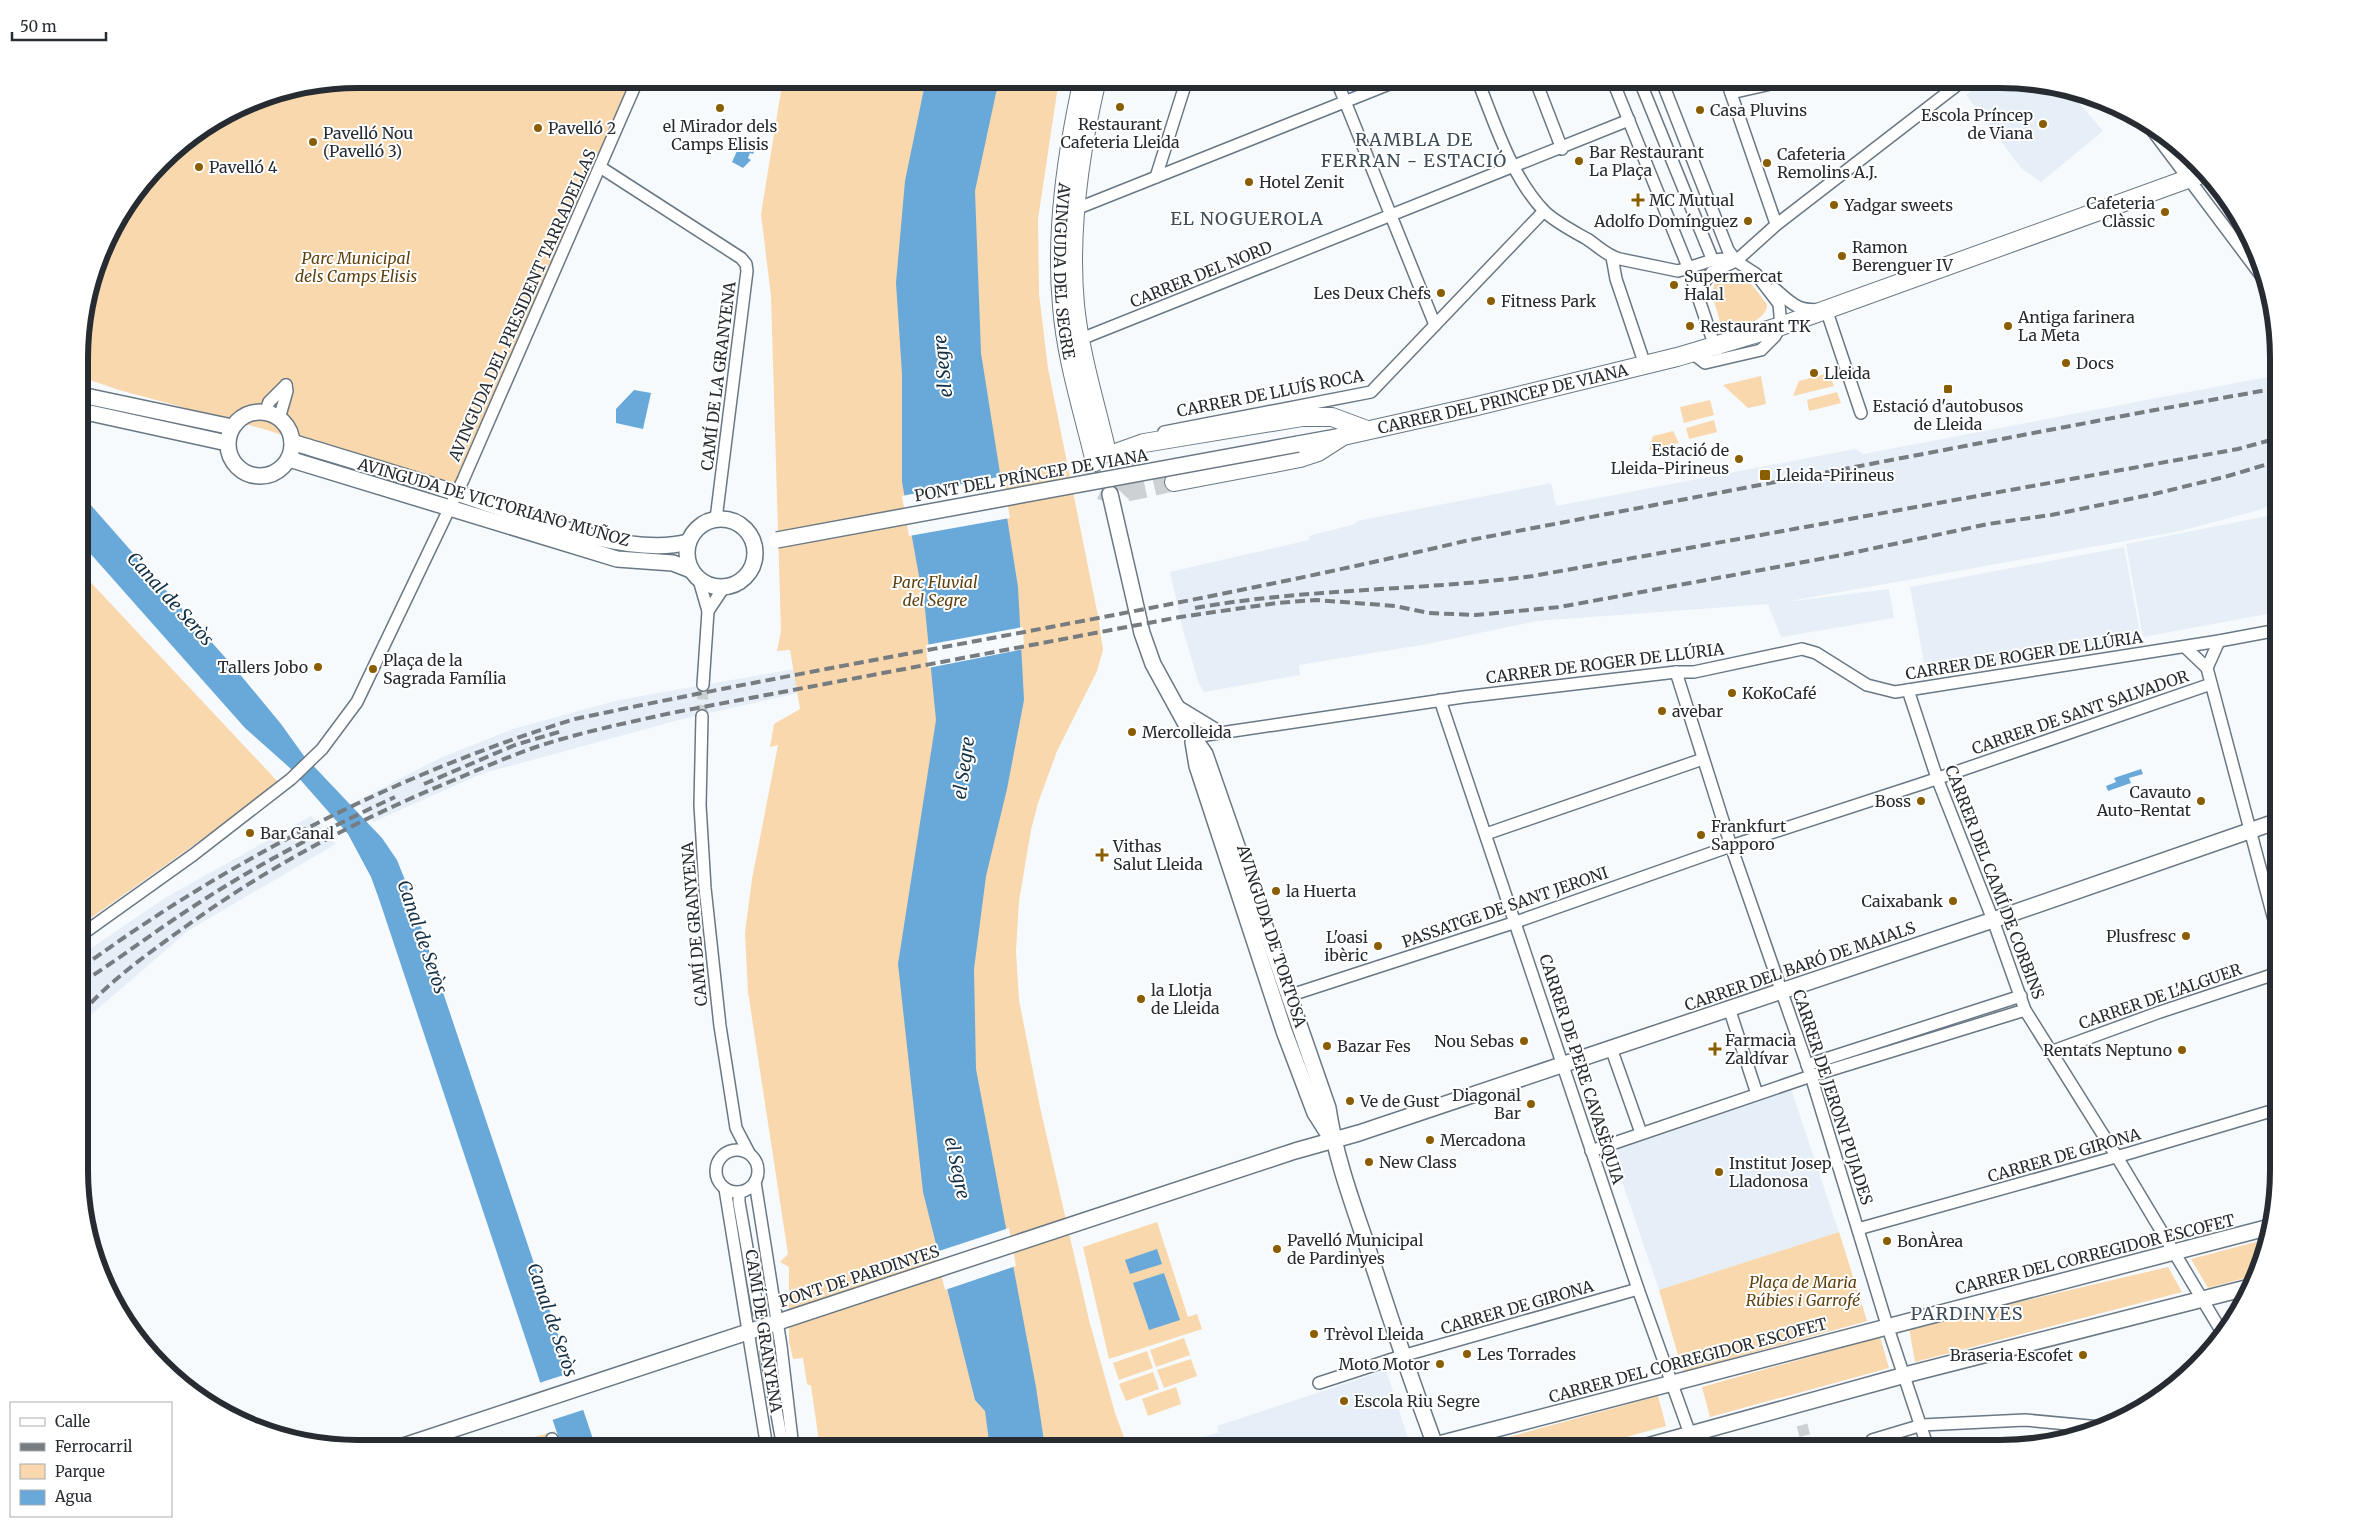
<svg xmlns="http://www.w3.org/2000/svg" width="2357" height="1527" font-family="Merriweather,serif">
<rect width="100%" height="100%" fill="#f7fafd"/>
<!-- built -->
<g fill="#e6eff7">
<path d="M1987,79H1999L2068,90L2103,131L2041,182L2021,168L1966,95Z"/>
<path d="M2278,375V502L2259,510L2181,531L1785,602L1889,589L1894,618L1781,637L1768,604L1537,621L1427,644L1299,665L1300,675L1204,692L1199,684L1183,630L1170,572L1309,540V536L1355,524L1357,521L1551,483L1556,506L1855,449L1863,454Z"/>
<path d="M2278,514V612L2143,637L2126,544Z"/>
<path d="M2124,547L2141,638L1927,678L1910,587Z"/>
<path d="M794,669L798,693L679,720L481,774L373,822L357,801L440,758L516,728L619,700Z"/>
<path d="M311,816L336,844L189,930L93,1013L81,1028V955L165,898Z"/>
<path d="M1791,1089L1839,1232L1659,1290L1611,1149Z"/>
<path d="M1386,1370L1411,1448H1170L1219,1432L1217,1426Z"/>
</g>
<!-- green -->
<g fill="#f8d8ac">
<path d="M358,79H638L457,493L267,430L119,390L81,377V322L108,234L174,148L251,100Z"/>
<path d="M783,79H1059L1038,219L1039,294L1048,368L1098,616L1103,650L1097,671L1057,751L1038,803L1031,830L1019,901L1016,951L1019,1000L1040,1107L1089,1320L1115,1413L1128,1448H820L811,1386L807,1384L803,1358L793,1359L789,1342V1267L780,1262L788,1254L748,992L745,933L752,879L778,745L770,747L774,724L800,709L790,650L777,651L781,631L771,296L761,214Z"/>
<path d="M1729,273C1747,273 1756,291 1767,304C1768,320 1741,327 1728,330C1720,328 1719,318 1717,311C1711,294 1709,279 1729,273Z"/>
<path d="M1829,373L1834,386L1793,396L1799,381Z"/>
<path d="M1761,376L1766,404L1748,408L1723,385Z"/>
<path d="M1837,392L1841,403L1809,411L1807,400Z"/>
<path d="M1710,400L1714,415L1684,423L1680,407Z"/>
<path d="M1714,420L1717,432L1689,439L1686,428Z"/>
<path d="M1673,431L1679,443L1649,450L1653,436Z"/>
<path d="M81,572L280,784L81,925Z"/>
<path d="M1157,1222L1188,1317L1197,1314L1202,1329L1109,1359L1083,1247Z"/>
<path d="M1839,1232L1867,1321L1683,1372L1659,1290Z"/>
<path d="M2267,1239L2264,1259L2256,1275L2208,1288L2191,1259Z"/>
<path d="M2168,1267L2182,1292L1915,1362L1909,1328Z"/>
<path d="M1880,1337L1889,1368L1710,1417L1702,1387Z"/>
<path d="M1184,1338L1190,1355L1156,1367L1150,1350Z"/>
<path d="M1147,1351L1153,1368L1119,1380L1113,1363Z"/>
<path d="M1191,1359L1197,1376L1164,1388L1157,1370Z"/>
<path d="M1153,1372L1159,1389L1126,1401L1119,1384Z"/>
<path d="M1176,1387L1181,1404L1148,1416L1142,1399Z"/>
<path d="M1658,1396L1666,1426L1587,1448H1469Z"/>
<path d="M555,1431L561,1448H497Z"/>
</g>
<!-- water -->
<g fill="#68a9da">
<path d="M926,79H999L975,191L981,353L1018,587L1024,700L1007,789L986,876L974,969L976,1069L1036,1387L1045,1448H1003L989,1441L985,1411L975,1400L923,1192L898,964L936,720L925,609L902,482V374L896,283L905,181Z"/>
<path d="M743,138L755,144L752,148L755,150L753,154L750,153L748,158L751,160L743,168L732,162Z"/>
<path d="M634,390L651,393L643,429L616,423V409Z"/>
<path d="M81,494L238,672L281,724L304,756L382,838L397,860L407,885L596,1448H562L379,899L371,877L348,834L290,768L245,728L81,543Z"/>
<path d="M2141,769L2143,774L2129,778L2131,783L2108,791L2106,786L2116,782L2114,778Z"/>
<path d="M1157,1249L1162,1264L1130,1274L1125,1260Z"/>
<path d="M1164,1273L1180,1320L1149,1330L1133,1283Z"/>
</g>
<!-- pier -->
<g fill="#f7fafd">
<path d="M1003,476L1010,518L909,536L902,496Z"/>
<path d="M1023,627L1024,649L928,668L926,645Z"/>
<path d="M1009,1228L1016,1266L945,1290L936,1252Z"/>
<path d="M573,1372L586,1409L552,1420L539,1383Z"/>
</g>
<g fill="none" stroke-linecap="round" stroke-linejoin="round">
<!-- street-tunnel -->
<g stroke="#cdd1d4" stroke-width="11" stroke-dasharray="11 5.5" stroke-linecap="butt">
<path d="M702,716L703,685"/>
<path d="M758,1311L766,1353"/>
<path d="M1802,1425L1808,1448"/>
</g>
<!-- primary-tunnel -->
<path stroke="#cdd1d4" stroke-width="18" stroke-dasharray="18 9" stroke-linecap="butt" d="M1121,492L1131,482L1132,467C1110,424 1069,486 1108,493C1121,496 1160,485 1174,482"/>
<!-- street casing -->
<g stroke="#697884" stroke-width="14">
<g id="street">
<path d="M1336,79L1435,325"/>
<path d="M1477,79C1495,123 1511,177 1545,212C1557,223 1573,231 1587,239C1598,246 1607,256 1620,259L1678,271L1713,260L1725,259L1736,261L1756,274L1779,304L1781,326L1775,336L1761,350L1705,363L1692,353"/>
<path d="M1535,79L1562,149"/>
<path d="M1612,79L1688,267L1715,347L1718,349"/>
<path d="M1639,79L1711,256"/>
<path d="M1661,79L1728,250L1736,261"/>
<path d="M1726,79L1775,221"/>
<path d="M1731,93L1793,79"/>
<path d="M2146,122L2269,286"/>
<path d="M600,167L741,258L746,264L747,271L716,519"/>
<path d="M1156,177L1187,79"/>
<path d="M1076,209L1402,79"/>
<path d="M1612,257L1616,279L1645,365"/>
<path d="M1775,289C1794,306 1799,312 1826,309L1861,413"/>
<path d="M1695,295L1712,272L1736,261L1776,225L1965,79"/>
<path d="M1076,341L1629,120"/>
<path d="M265,413L269,402L286,385"/>
<path d="M279,419L287,391L286,385"/>
<path d="M1164,432L1371,392L1544,211"/>
<path d="M699,580L708,611L703,685"/>
<path d="M708,611L724,587"/>
<path d="M2185,647L2207,668L2278,935"/>
<path d="M2207,668L2219,641"/>
<path d="M1676,672L1731,846L1811,1076L1887,1325L1928,1448"/>
<path d="M1908,690L1937,778L1993,920L2025,1010L2117,1157L2223,1334"/>
<path d="M1440,700L1638,1289L1695,1448"/>
<path d="M1176,705L1222,733"/>
<path d="M702,716L700,805L705,888L720,1026L731,1096L736,1128L749,1153"/>
<path d="M1193,737L1463,697L1676,672H1694L1802,649L1816,653L1867,685L1895,692L2219,641L2278,630"/>
<path d="M1486,834L1703,759"/>
<path d="M81,935L193,855L291,779L322,749L357,702L463,480L638,79"/>
<path d="M1288,996L1516,922L1731,846L1924,783L2211,684"/>
<path d="M1729,1008L1757,1094"/>
<path d="M1611,1048L1641,1133"/>
<path d="M2053,1051L2160,1012L2278,973"/>
<path d="M1807,1065L2021,996"/>
<circle cx="737" cy="1171" r="21"/>
<path d="M1591,1151L1811,1076L2025,1010"/>
<path d="M755,1182L781,1346L793,1448"/>
<path d="M725,1189L767,1448"/>
<path d="M739,1192V1202L758,1311"/>
<path d="M1858,1229L2130,1153L2278,1109"/>
<path d="M766,1353L783,1448"/>
<path d="M1319,1383L1402,1356L1638,1289"/>
<path d="M552,1439L555,1448"/>
<path d="M1872,1440L1922,1425L2025,1420L2100,1427"/>
</g>
</g>
<!-- secondary casing -->
<g stroke="#697884" stroke-width="18">
<g id="secondary">
<path d="M81,395L232,427"/>
<path d="M81,411L227,443"/>
<circle cx="260" cy="444" r="32"/>
<path d="M292,442C347,459 402,475 456,493C519,513 625,559 688,542"/>
<path d="M1298,444L1342,436"/>
<path d="M289,459L617,559L673,563L691,570"/>
<path d="M1110,494L1142,633L1153,664L1193,737L1205,754L1328,1108C1335,1155 1351,1199 1366,1243C1388,1312 1411,1380 1436,1448"/>
<circle cx="721" cy="553" r="34"/>
<path d="M1193,742L1197,766L1284,1031L1315,1113L1329,1135"/>
<path d="M1435,1445L2270,1227"/>
<path d="M397,1448L1295,1151L1359,1133L1993,920L2278,821"/>
<path d="M1640,1448L1905,1375L2250,1287"/>
</g>
</g>
<!-- primary casing -->
<g stroke="#697884" stroke-width="20">
<g id="primary">
<path id="s1" d="M1083,79C1067,152 1055,231 1062,306C1066,359 1083,411 1095,462"/>
<path d="M1097,79C1080,151 1068,230 1075,305C1080,355 1096,405 1107,453"/>
<path d="M1116,453L1144,443L1302,417H1332L1367,430"/>
<path id="s2" d="M1174,482L1300,458L1318,452L1343,436L1477,406L1677,357L1781,326L2207,172"/>
</g>
</g>
<!-- street -->
<use href="#street" stroke="#fff" stroke-width="11"/>
<!-- secondary -->
<use href="#secondary" stroke="#fff" stroke-width="15"/>
<!-- primary -->
<use href="#primary" stroke="#fff" stroke-width="18"/>
<!-- rail -->
<g stroke="#777c80" stroke-width="4" stroke-dasharray="10 5" stroke-linecap="butt">
<path d="M1195,608C1307,588 1421,591 1533,576L2238,449L2278,438"/>
<path d="M424,784L515,745L562,731"/>
<path d="M81,968C230,859 399,773 575,719C871,656 1171,611 1465,541L2144,412L2278,388"/>
<path d="M81,983C119,959 154,932 191,908C256,865 324,830 395,797"/>
<path d="M81,1014C110,980 149,953 185,927C269,866 359,819 454,780C482,768 510,756 539,746C582,732 626,723 671,713L1180,617L1277,603L1316,600L1395,606L1429,613L1475,615L1560,607L1842,555L1988,524L2051,515L2154,494L2228,476L2278,461"/>
</g>
<!-- secondary-bridge casing -->
<g stroke="#697884" stroke-width="18" stroke-linecap="butt">
<path id="secondary-bridge" d="M777,540L1298,444"/>
</g>
<!-- secondary-bridge -->
<use href="#secondary-bridge" stroke="#fff" stroke-width="15"/>
</g>
<!-- markers -->
<g fill="#8a5d00" stroke="#fff" stroke-width="2">
<circle cx="1120" cy="107" r="5"/>
<circle cx="720" cy="108" r="5"/>
<circle cx="1700" cy="110" r="5"/>
<circle cx="2043" cy="124" r="5"/>
<circle cx="538" cy="128" r="5"/>
<circle cx="313" cy="142" r="5"/>
<circle cx="1579" cy="161" r="5"/>
<circle cx="1767" cy="163" r="5"/>
<circle cx="199" cy="167" r="5"/>
<circle cx="1249" cy="182" r="5"/>
<path d="M1635.5 192.5h5v5h5v5h-5v5h-5v-5h-5v-5h5z"/>
<circle cx="1834" cy="205" r="5"/>
<circle cx="2165" cy="212" r="5"/>
<circle cx="1748" cy="221" r="5"/>
<circle cx="1842" cy="256" r="5"/>
<circle cx="1674" cy="285" r="5"/>
<circle cx="1441" cy="293" r="5"/>
<circle cx="1491" cy="301" r="5"/>
<circle cx="1690" cy="326" r="5"/>
<circle cx="2008" cy="326" r="5"/>
<circle cx="2066" cy="363" r="5"/>
<circle cx="1814" cy="373" r="5"/>
<rect x="1943" y="384" width="10" height="10" rx="2.5"/>
<circle cx="1739" cy="459" r="5"/>
<rect x="1759" y="469" width="12" height="12" rx="2.5"/>
<circle cx="318" cy="667" r="5"/>
<circle cx="373" cy="669" r="5"/>
<circle cx="1732" cy="693" r="5"/>
<circle cx="1662" cy="711" r="5"/>
<circle cx="1132" cy="732" r="5"/>
<circle cx="1921" cy="801" r="5"/>
<circle cx="2201" cy="801" r="5"/>
<circle cx="250" cy="833" r="5"/>
<circle cx="1701" cy="835" r="5"/>
<path d="M1099.5 847.5h5v5h5v5h-5v5h-5v-5h-5v-5h5z"/>
<circle cx="1276" cy="891" r="5"/>
<circle cx="1953" cy="901" r="5"/>
<circle cx="2186" cy="936" r="5"/>
<circle cx="1378" cy="946" r="5"/>
<circle cx="1141" cy="999" r="5"/>
<circle cx="1524" cy="1041" r="5"/>
<circle cx="1327" cy="1046" r="5"/>
<path d="M1712.5 1041.5h5v5h5v5h-5v5h-5v-5h-5v-5h5z"/>
<circle cx="2182" cy="1050" r="5"/>
<circle cx="1350" cy="1101" r="5"/>
<circle cx="1531" cy="1104" r="5"/>
<circle cx="1430" cy="1140" r="5"/>
<circle cx="1369" cy="1162" r="5"/>
<circle cx="1719" cy="1172" r="5"/>
<circle cx="1887" cy="1241" r="5"/>
<circle cx="1277" cy="1249" r="5"/>
<circle cx="1314" cy="1334" r="5"/>
<circle cx="1467" cy="1354" r="5"/>
<circle cx="2083" cy="1355" r="5"/>
<circle cx="1440" cy="1364" r="5"/>
<circle cx="1344" cy="1401" r="5"/>
</g>
<g text-anchor="middle" stroke-width="4" stroke-linejoin="round" paint-order="stroke">
<!-- poi labels -->
<g font-size="16" fill="#262c31" stroke="#fff" text-anchor="start">
<text x="1710" y="116">Casa Pluvins</text>
<text x="2033" y="121" text-anchor="end">Escola Príncep<tspan x="2033" dy="18">de Viana</tspan></text>
<text x="1120" y="130" text-anchor="middle">Restaurant<tspan x="1120" dy="18">Cafeteria Lleida</tspan></text>
<text x="720" y="132" text-anchor="middle">el Mirador dels<tspan x="720" dy="18">Camps Elisis</tspan></text>
<text x="548" y="134">Pavelló 2</text>
<text x="323" y="139">Pavelló Nou<tspan x="323" dy="18">(Pavelló 3)</tspan></text>
<text x="1589" y="158">Bar Restaurant<tspan x="1589" dy="18">La Plaça</tspan></text>
<text x="1777" y="160">Cafeteria<tspan x="1777" dy="18">Remolins A.J.</tspan></text>
<text x="209" y="173">Pavelló 4</text>
<text x="1259" y="188">Hotel Zenit</text>
<text x="1649" y="206">MC Mutual</text>
<text x="2155" y="209" text-anchor="end">Cafeteria<tspan x="2155" dy="18">Clàssic</tspan></text>
<text x="1844" y="211">Yadgar sweets</text>
<text x="1738" y="227" text-anchor="end">Adolfo Domínguez</text>
<text x="1852" y="253">Ramon<tspan x="1852" dy="18">Berenguer IV</tspan></text>
<text x="1684" y="282">Supermercat<tspan x="1684" dy="18">Halal</tspan></text>
<text x="1431" y="299" text-anchor="end">Les Deux Chefs</text>
<text x="1501" y="307">Fitness Park</text>
<text x="2018" y="323">Antiga farinera<tspan x="2018" dy="18">La Meta</tspan></text>
<text x="1700" y="332">Restaurant TK</text>
<text x="2076" y="369">Docs</text>
<text x="1824" y="379">Lleida</text>
<text x="1948" y="412" text-anchor="middle">Estació d'autobusos<tspan x="1948" dy="18">de Lleida</tspan></text>
<text x="1729" y="456" text-anchor="end">Estació de<tspan x="1729" dy="18">Lleida-Pirineus</tspan></text>
<text x="1776" y="481">Lleida-Pirineus</text>
<text x="383" y="666">Plaça de la<tspan x="383" dy="18">Sagrada Família</tspan></text>
<text x="308" y="673" text-anchor="end">Tallers Jobo</text>
<text x="1742" y="699">KoKoCafé</text>
<text x="1672" y="717">avebar</text>
<text x="1142" y="738">Mercolleida</text>
<text x="2191" y="798" text-anchor="end">Cavauto<tspan x="2191" dy="18">Auto-Rentat</tspan></text>
<text x="1911" y="807" text-anchor="end">Boss</text>
<text x="1711" y="832">Frankfurt<tspan x="1711" dy="18">Sapporo</tspan></text>
<text x="260" y="839">Bar Canal</text>
<text x="1113" y="852">Vithas<tspan x="1113" dy="18">Salut Lleida</tspan></text>
<text x="1286" y="897">la Huerta</text>
<text x="1943" y="907" text-anchor="end">Caixabank</text>
<text x="2176" y="942" text-anchor="end">Plusfresc</text>
<text x="1368" y="943" text-anchor="end">L'oasi<tspan x="1368" dy="18">ibèric</tspan></text>
<text x="1151" y="996">la Llotja<tspan x="1151" dy="18">de Lleida</tspan></text>
<text x="1725" y="1046">Farmacia<tspan x="1725" dy="18">Zaldívar</tspan></text>
<text x="1514" y="1047" text-anchor="end">Nou Sebas</text>
<text x="1337" y="1052">Bazar Fes</text>
<text x="2172" y="1056" text-anchor="end">Rentats Neptuno</text>
<text x="1521" y="1101" text-anchor="end">Diagonal<tspan x="1521" dy="18">Bar</tspan></text>
<text x="1360" y="1107">Ve de Gust</text>
<text x="1440" y="1146">Mercadona</text>
<text x="1379" y="1168">New Class</text>
<text x="1729" y="1169">Institut Josep<tspan x="1729" dy="18">Lladonosa</tspan></text>
<text x="1287" y="1246">Pavelló Municipal<tspan x="1287" dy="18">de Pardinyes</tspan></text>
<text x="1897" y="1247">BonÀrea</text>
<text x="1324" y="1340">Trèvol Lleida</text>
<text x="1477" y="1360">Les Torrades</text>
<text x="2073" y="1361" text-anchor="end">Braseria Escofet</text>
<text x="1430" y="1370" text-anchor="end">Moto Motor</text>
<text x="1354" y="1407">Escola Riu Segre</text>
</g>
<!-- park labels -->
<g font-size="16" font-style="italic" fill="#60420f" stroke="#fff">
<text x="356" y="264">Parc Municipal<tspan x="356" dy="18">dels Camps Elisis</tspan></text>
<text x="935" y="588">Parc Fluvial<tspan x="935" dy="18">del Segre</tspan></text>
<text x="1803" y="1288">Plaça de Maria<tspan x="1803" dy="18">Rúbies i Garrofé</tspan></text>
</g>
<!-- street labels -->
<g font-size="16" fill="#262c31" stroke="#fff">
<text dy="6" stroke="none"><textPath href="#s1" startOffset="194">AVINGUDA DEL SEGRE</textPath></text>
<text transform="translate(1201 274) rotate(-22)" y="6">CARRER DEL NORD</text>
<text transform="translate(522 305) rotate(-66)" y="6">AVINGUDA DEL PRESIDENT TARRADELLAS</text>
<text transform="translate(718 376) rotate(-83)" y="6">CAMÍ DE LA GRANYENA</text>
<text transform="translate(1270 393) rotate(-11)" y="6">CARRER DE LLUÍS ROCA</text>
<text dy="6" stroke="none"><textPath href="#s2" startOffset="341">CARRER DEL PRINCEP DE VIANA</textPath></text>
<text transform="translate(1031 475) rotate(-10)" y="6">PONT DEL PRÍNCEP DE VIANA</text>
<text transform="translate(494 502) rotate(16)" y="6">AVINGUDA DE VICTORIANO MUÑOZ</text>
<text transform="translate(2024 655) rotate(-9)" y="6">CARRER DE ROGER DE LLÚRIA</text>
<text transform="translate(1605 663) rotate(-7)" y="6">CARRER DE ROGER DE LLÚRIA</text>
<text transform="translate(2080 712) rotate(-19)" y="6">CARRER DE SANT SALVADOR</text>
<text transform="translate(1995 882) rotate(69)" y="6">CARRER DEL CAMÍ DE CORBINS</text>
<text transform="translate(1505 907) rotate(-19)" y="6">PASSATGE DE SANT JERONI</text>
<text transform="translate(694 924) rotate(-95)" y="6">CAMÍ DE GRANYENA</text>
<text transform="translate(1272 936) rotate(72)" y="6">AVINGUDA DE TORTOSA</text>
<text transform="translate(1800 966) rotate(-19)" y="6">CARRER DEL BARÓ DE MAIALS</text>
<text transform="translate(2160 996) rotate(-19)" y="6">CARRER DE L'ALGUER</text>
<text transform="translate(1582 1069) rotate(72)" y="6">CARRER DE PERE CAVASÈQUIA</text>
<text transform="translate(1833 1097) rotate(72)" y="6">CARRER DE JERONI PUJADES</text>
<text transform="translate(2064 1155) rotate(-16)" y="6">CARRER DE GIRONA</text>
<text transform="translate(2095 1254) rotate(-14)" y="6">CARRER DEL CORREGIDOR ESCOFET</text>
<text transform="translate(859 1276) rotate(-18)" y="6">PONT DE PARDINYES</text>
<text transform="translate(1517 1307) rotate(-16)" y="6">CARRER DE GIRONA</text>
<text transform="translate(764 1331) rotate(81)" y="6">CAMÍ DE GRANYENA</text>
<text transform="translate(1688 1360) rotate(-15)" y="6">CARRER DEL CORREGIDOR ESCOFET</text>
</g>
<!-- neighbourhood labels -->
<g font-size="18" letter-spacing="1" fill="#3f4d58" stroke="#fff">
<text x="1414" y="146">RAMBLA DE<tspan x="1414" dy="21">FERRAN - ESTACIÓ</tspan></text>
<text x="1247" y="225">EL NOGUEROLA</text>
<text x="1967" y="1320">PARDINYES</text>
</g>
<!-- water labels -->
<g font-size="18" font-style="italic" fill="#133045" stroke="#fff">
<text transform="translate(943 366) rotate(-96)" y="6">el Segre</text>
<text transform="translate(170 599) rotate(48)" y="6">Canal de Seròs</text>
<text transform="translate(964 768) rotate(-82)" y="6">el Segre</text>
<text transform="translate(422 937) rotate(71)" y="6">Canal de Seròs</text>
<text transform="translate(957 1168) rotate(78)" y="6">el Segre</text>
<text transform="translate(552 1320) rotate(71)" y="6">Canal de Seròs</text>
</g>
</g>
<!-- crop -->
<path d="M0 0H2357V1527H0ZM358 88H2000A270 270 0 0 1 2270 358V1170A270 270 0 0 1 2000 1440H358A270 270 0 0 1 88 1170V358A270 270 0 0 1 358 88Z" fill="#fff" fill-rule="evenodd"/>
<path fill="none" stroke="#262c31" stroke-width="6" d="M358 88H2000A270 270 0 0 1 2270 358V1170A270 270 0 0 1 2000 1440H358A270 270 0 0 1 88 1170V358A270 270 0 0 1 358 88Z"/>
<!-- legend -->
<rect x="10" y="1402" width="162" height="115" fill="#ffffff" stroke="#a8abad"/>
<rect x="20" y="1418" width="25" height="8" fill="#ffffff" stroke="#a8abad"/>
<text x="55" y="1427" font-size="15" fill="#262c31">Calle</text>
<rect x="20" y="1443" width="25" height="8" fill="#777c80" stroke="#a8abad"/>
<text x="55" y="1452" font-size="15" fill="#262c31">Ferrocarril</text>
<rect x="20" y="1464" width="25" height="15" fill="#f8d8ac" stroke="#a8abad"/>
<text x="55" y="1477" font-size="15" fill="#262c31">Parque</text>
<rect x="20" y="1490" width="25" height="15" fill="#68a9da" stroke="#a8abad"/>
<text x="55" y="1502" font-size="15" fill="#262c31">Agua</text>
<!-- scale -->
<path d="M12 32v8h94v-8" fill="none" stroke="#262c31" stroke-width="2.5"/>
<text x="20" y="32" font-size="15" fill="#262c31" stroke="#ffffff" stroke-width="4" paint-order="stroke">50 m</text>
</svg>
